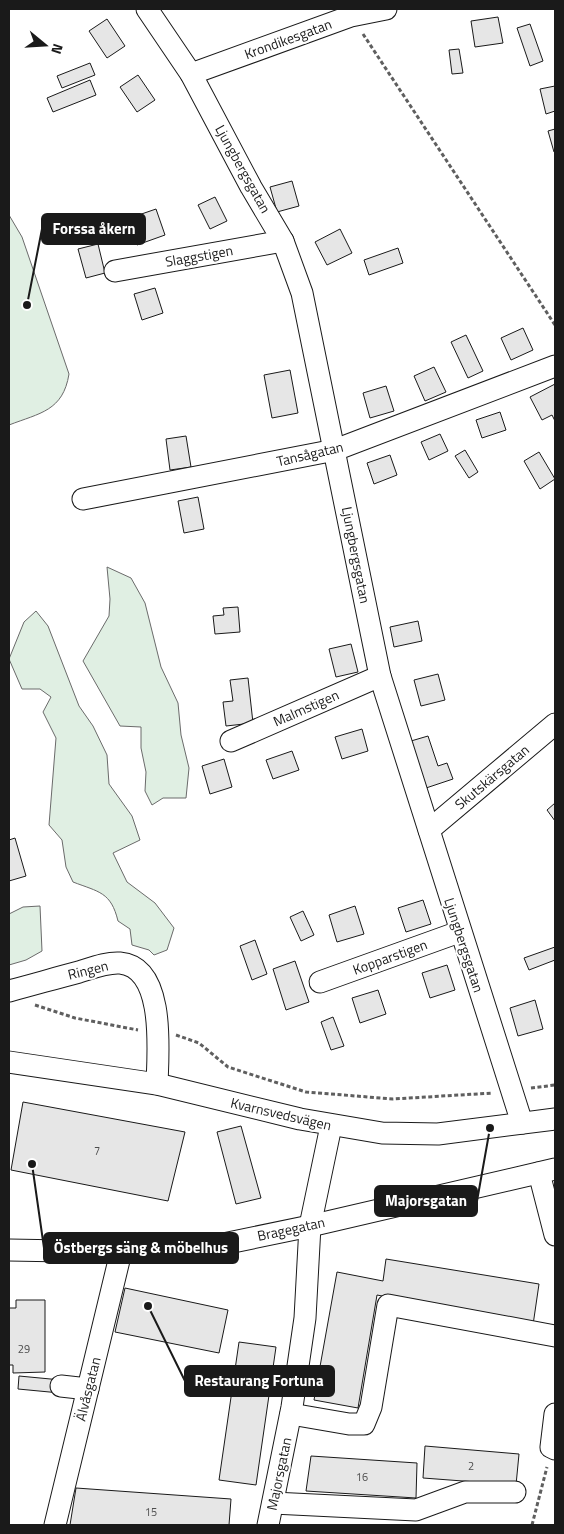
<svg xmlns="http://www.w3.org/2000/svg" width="564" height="1534" font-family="'Titillium Web',sans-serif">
<rect width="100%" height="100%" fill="#fff"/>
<!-- green -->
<g fill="#e0efe3" stroke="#6a6a6a">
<path d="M9,215L22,237L69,374C63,411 40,413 9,425Z"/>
<path d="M107,567L131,578L145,603L161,667L178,703L181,735L189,768L186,798H163L152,805L145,791L146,772L141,748V727L120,726L83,661L109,616L110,599Z"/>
<path d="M36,611L48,626L79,706L93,726L107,755L109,784L132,816L140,840L113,853L127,882L155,903L174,928L167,950L154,955L149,950L132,945L130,929L118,921C111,892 99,892 73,882L66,867L62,840L49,825L56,738L43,712L51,697L40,689H22L9,659L24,622Z"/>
<path d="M40,906L42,951L26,960L9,965V914L23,907Z"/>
</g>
<!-- building -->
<g fill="#e6e6e6" stroke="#1a1a1a">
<path d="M498,17L503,43L475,47L471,21Z"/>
<path d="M107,19L125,46L107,58L89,31Z"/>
<path d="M530,24L543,61L530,66L517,28Z"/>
<path d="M459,49L463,73L452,74L449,50Z"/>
<path d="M90,63L95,75L62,88L57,76Z"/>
<path d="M138,75L155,100L137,112L120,87Z"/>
<path d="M90,80L96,95L53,112L47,98Z"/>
<path d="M555,86V111L546,114L540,89Z"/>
<path d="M555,129V152H554L548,131Z"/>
<path d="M292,181L299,206L277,212L270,187Z"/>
<path d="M215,197L227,221L210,229L198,205Z"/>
<path d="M156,209L165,235L137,245L127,219Z"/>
<path d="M340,229L352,253L327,265L315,242Z"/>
<path d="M98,244L105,273L86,278L78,249Z"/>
<path d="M398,248L403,263L369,275L364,260Z"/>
<path d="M155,288L163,313L142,320L134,294Z"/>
<path d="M523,328L533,350L511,360L501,338Z"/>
<path d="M466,335L483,371L468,378L451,342Z"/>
<path d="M434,367L446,392L425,401L414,376Z"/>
<path d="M290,370L298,413L272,418L264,375Z"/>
<path d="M555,384V421L552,415L542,420L530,397Z"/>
<path d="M386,386L394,411L370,418L363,393Z"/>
<path d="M500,412L506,430L482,438L476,420Z"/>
<path d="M440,434L448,451L429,460L421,442Z"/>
<path d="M186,436L191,467L170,470L166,439Z"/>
<path d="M465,450L478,472L469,478L455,456Z"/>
<path d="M539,452L555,479L540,489L524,461Z"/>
<path d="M390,455L397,475L374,484L367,463Z"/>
<path d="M198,497L204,529L184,533L178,501Z"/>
<path d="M238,607L240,632L215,634L213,616L224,615L223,608Z"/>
<path d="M418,621L422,641L394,647L390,627Z"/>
<path d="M351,644L358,672L336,677L329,649Z"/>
<path d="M438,674L445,700L421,706L414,680Z"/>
<path d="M248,678L253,723L226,726L223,702L233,701L230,680Z"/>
<path d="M362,729L368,751L342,759L335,737Z"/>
<path d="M428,736L438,766L447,763L453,779L426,788L411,741Z"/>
<path d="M292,751L299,770L273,779L266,760Z"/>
<path d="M224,759L232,787L210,794L202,766Z"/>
<path d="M555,803V821L547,810Z"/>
<path d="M15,838L26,876L9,881V840Z"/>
<path d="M423,900L431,924L406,932L398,908Z"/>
<path d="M355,906L364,934L337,942L329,915Z"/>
<path d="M303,911L314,935L301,941L290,917Z"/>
<path d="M255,940L267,974L252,980L240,946Z"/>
<path d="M555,947V960L529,970L524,958Z"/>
<path d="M295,961L309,1002L286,1010L273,969Z"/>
<path d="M447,965L455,990L430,998L422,973Z"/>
<path d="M378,990L386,1014L360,1023L352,998Z"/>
<path d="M535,1000L543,1029L518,1036L510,1008Z"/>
<path d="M333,1017L344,1046L331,1050L321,1022Z"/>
<path d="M23,1102L185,1132L168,1201L11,1170Z"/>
<path d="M241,1126L261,1198L236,1204L217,1132Z"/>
<path d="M386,1259L539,1284L533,1325L377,1295L358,1408L314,1400L337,1272L383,1281Z"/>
<path d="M125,1288L228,1310L219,1353L115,1332Z"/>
<path d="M16,1300H45V1372L13,1373V1365H9V1308H16Z"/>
<path d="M239,1342L276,1347L256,1485L219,1480Z"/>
<path d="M19,1376L61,1380L60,1393L18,1389Z"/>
<path d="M425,1446L519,1454L516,1485L423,1478Z"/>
<path d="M311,1456L417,1463L416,1498L306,1491Z"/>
<path d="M76,1488L231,1499L229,1525H70Z"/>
</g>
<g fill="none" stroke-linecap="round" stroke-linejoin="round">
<!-- minor casing -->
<g stroke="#1a1a1a" stroke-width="23">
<g id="minor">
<path d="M147,9L191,74L251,187L283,241L302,293L380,676L522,1123"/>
<path d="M191,74L351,16L386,9"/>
<path d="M115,271L283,241"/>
<path d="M83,499L335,450L555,366"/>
<path d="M231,741L380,676"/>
<path d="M429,830L555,724"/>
<path d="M320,982L459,932"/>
<path d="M9,991C32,985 56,978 79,972C92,968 107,962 120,963C166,967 158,1053 157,1084"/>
<path d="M9,1062L157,1084L300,1119L382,1133L438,1134L555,1119"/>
<path d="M539,1173L555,1235"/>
<path d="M9,1250L121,1252L199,1249L310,1226L555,1169"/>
<path d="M61,1386L88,1389"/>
<path d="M291,1414L349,1424H364L371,1407L388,1305L555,1336"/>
<path d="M555,1414L551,1447L555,1449"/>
<path d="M273,1503L416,1510L465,1492H515"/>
<path d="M55,1525L121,1252"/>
<path d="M268,1525L292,1407L305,1318L310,1226L331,1126"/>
</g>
</g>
<!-- path -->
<g stroke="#5f5f5f" stroke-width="3" stroke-dasharray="4 2.5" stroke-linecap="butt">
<path d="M363,34L555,325"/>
<path d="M35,1005L75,1018L138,1030"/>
<path d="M176,1035L199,1043L228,1067L306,1092L393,1099L493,1093"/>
<path d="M531,1088L555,1085"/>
<path d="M532,1525L547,1467"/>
</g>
<!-- minor -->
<use href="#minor" stroke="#fff" stroke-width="21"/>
</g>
<g text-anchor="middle" stroke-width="4" stroke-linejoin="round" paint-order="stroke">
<!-- number labels -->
<g font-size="11" fill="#4d4d4d">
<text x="97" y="1155">7</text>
<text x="24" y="1353">29</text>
<text x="471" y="1470">2</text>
<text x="362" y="1481">16</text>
<text x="151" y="1516">15</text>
</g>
<!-- street labels -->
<g font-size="14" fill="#1a1a1a" stroke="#fff">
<text transform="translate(288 39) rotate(-20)" y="5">Krondikesgatan</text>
<text transform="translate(243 169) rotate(61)" y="5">Ljungbergsgatan</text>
<text transform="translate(199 256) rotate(-10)" y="5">Slaggstigen</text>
<text transform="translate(310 454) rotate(-13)" y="5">Tansågatan</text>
<text transform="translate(356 555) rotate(79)" y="5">Ljungbergsgatan</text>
<text transform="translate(306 708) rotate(-24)" y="5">Malmstigen</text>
<text transform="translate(492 777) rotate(-40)" y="5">Skutskärsgatan</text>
<text transform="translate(464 945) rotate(72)" y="5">Ljungbergsgatan</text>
<text transform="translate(390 957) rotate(-20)" y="5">Kopparstigen</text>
<text transform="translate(88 970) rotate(-14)" y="5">Ringen</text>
<text transform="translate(281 1114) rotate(13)" y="5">Kvarnsvedsvägen</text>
<text transform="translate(291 1229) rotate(-12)" y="5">Bragegatan</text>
<text transform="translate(88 1389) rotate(-76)" y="5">Älvåsgatan</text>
<text transform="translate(279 1474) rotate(-78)" y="5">Majorsgatan</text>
</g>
</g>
<!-- callouts -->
<path fill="none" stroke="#1a1a1a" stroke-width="2" d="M27 305L42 229M490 1128L477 1201M32 1164L44 1248M148 1306L185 1381"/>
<g fill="#1a1a1a" stroke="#fff" stroke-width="2">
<circle cx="27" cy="305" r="5"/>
<circle cx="490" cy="1128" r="5"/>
<circle cx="32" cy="1164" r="5"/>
<circle cx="148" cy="1306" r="5"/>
</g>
<g fill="#1a1a1a" stroke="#1a1a1a" stroke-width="2">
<rect x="42" y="214" width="103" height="30" rx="5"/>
<rect x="375" y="1186" width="102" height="30" rx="5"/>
<rect x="44" y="1233" width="194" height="30" rx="5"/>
<rect x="185" y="1366" width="149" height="30" rx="5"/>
</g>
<g font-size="15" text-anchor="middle" font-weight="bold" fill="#fff">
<text x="94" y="234">Forssa åkern</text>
<text x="426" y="1206">Majorsgatan</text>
<text x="141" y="1253">Östbergs säng &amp; möbelhus</text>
<text x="259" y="1386">Restaurang Fortuna</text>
</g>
<!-- border -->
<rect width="564" height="1534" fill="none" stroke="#1a1a1a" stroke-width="20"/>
<!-- north arrow -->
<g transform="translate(45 45) rotate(108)" stroke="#ffffff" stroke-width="4" paint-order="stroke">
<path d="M0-4L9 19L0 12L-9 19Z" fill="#1a1a1a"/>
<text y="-8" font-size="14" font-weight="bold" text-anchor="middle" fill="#1a1a1a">N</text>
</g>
</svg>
